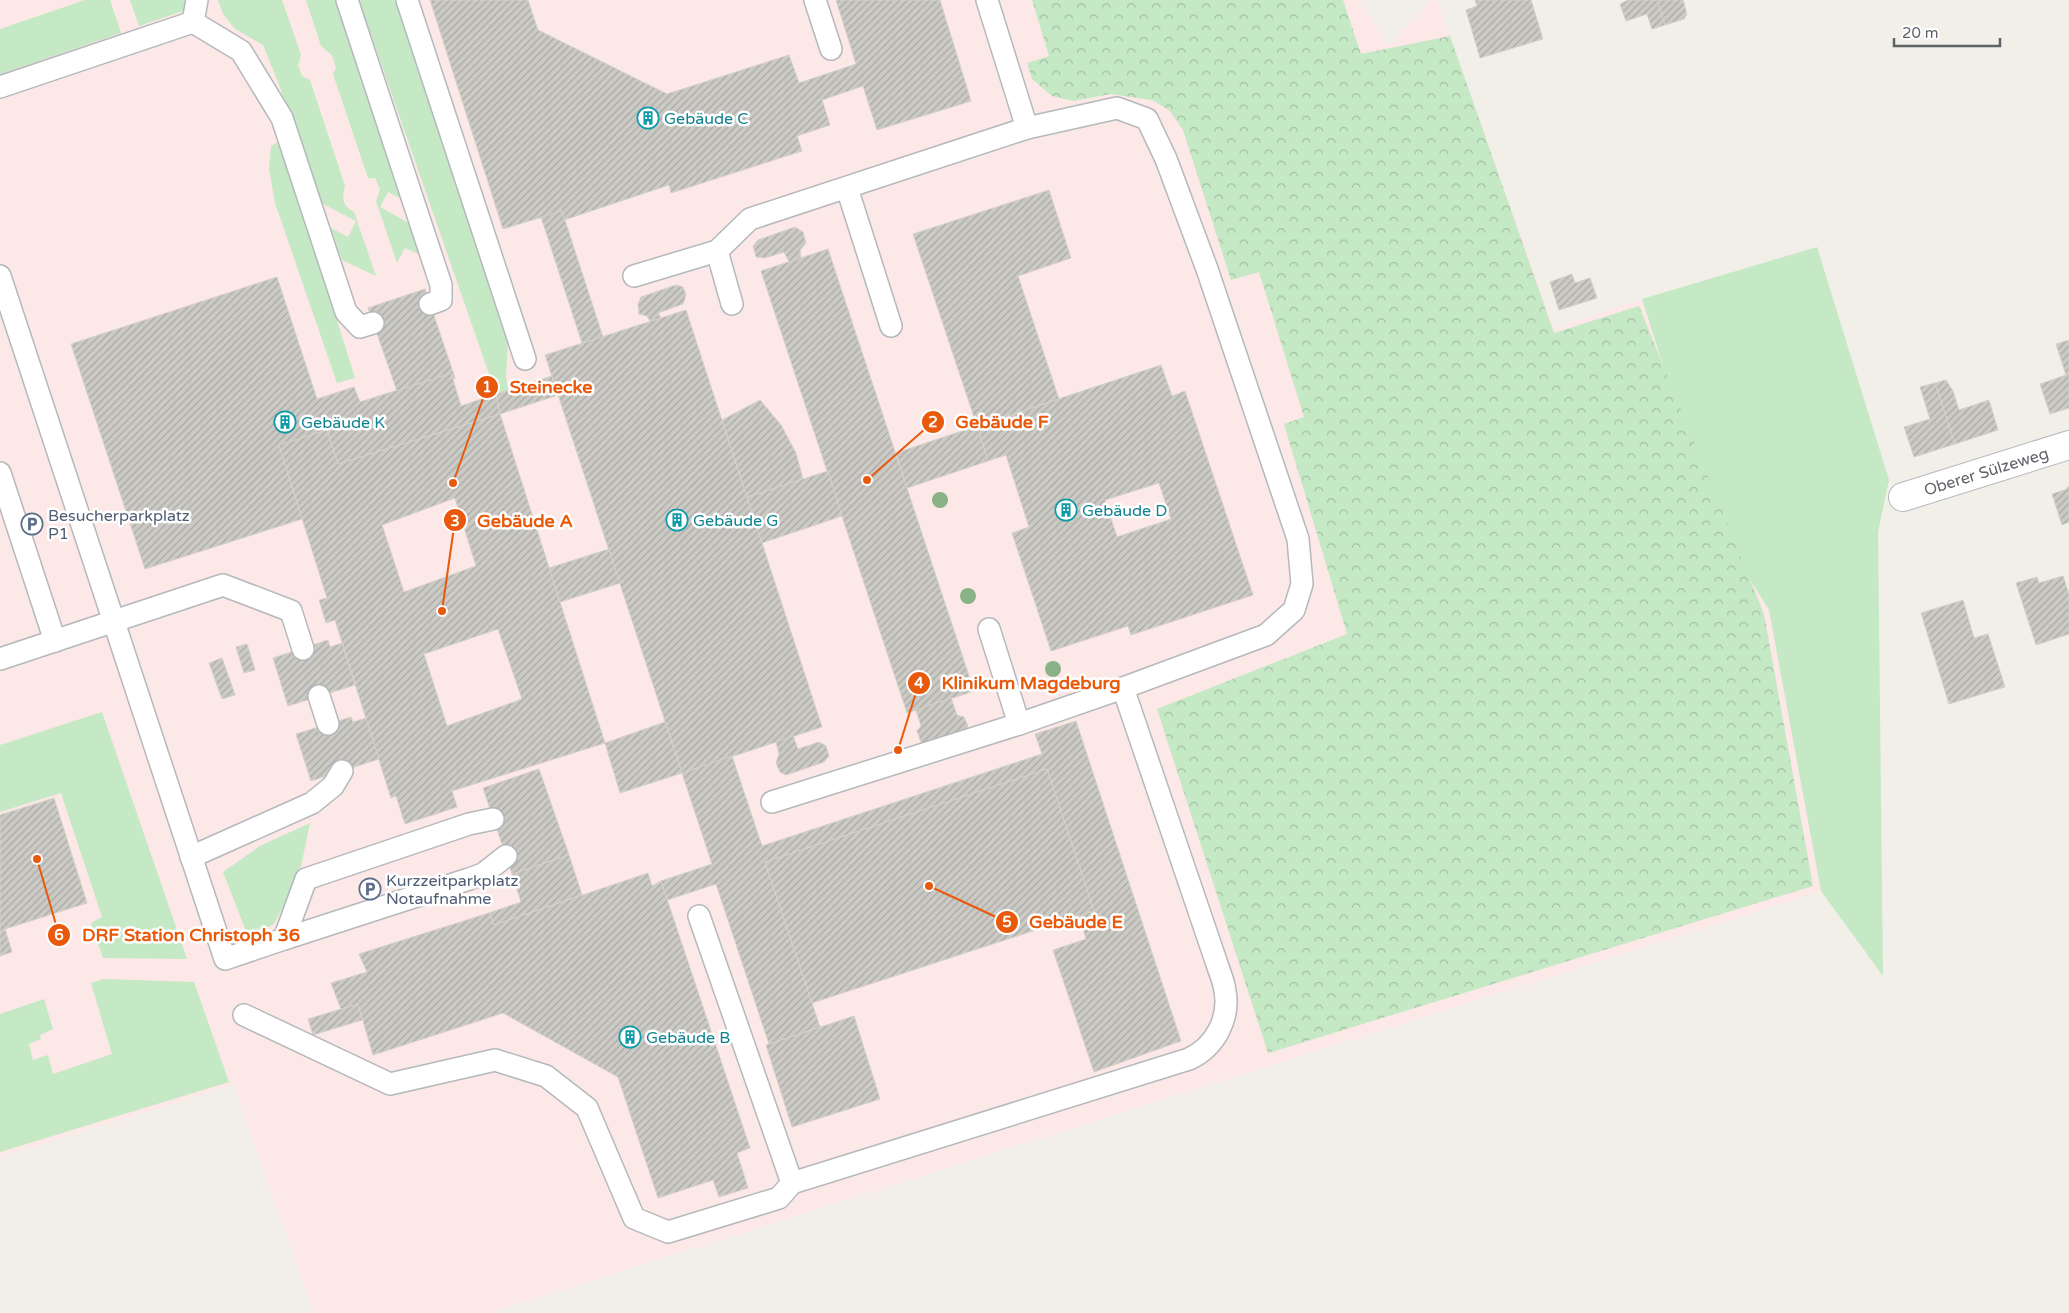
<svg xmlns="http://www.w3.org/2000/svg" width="2069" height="1313" font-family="'Varela Round',sans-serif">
<defs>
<pattern id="park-crowns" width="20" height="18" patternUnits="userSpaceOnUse" patternTransform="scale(1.25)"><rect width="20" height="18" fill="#c5e8c5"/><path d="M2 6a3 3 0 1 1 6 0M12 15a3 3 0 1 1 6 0" fill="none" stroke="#a3c0a4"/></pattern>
<pattern id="building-hatch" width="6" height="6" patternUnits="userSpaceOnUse" patternTransform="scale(1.25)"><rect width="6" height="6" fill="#cccac5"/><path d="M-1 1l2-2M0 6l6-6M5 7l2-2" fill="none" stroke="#a9a8a4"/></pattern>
</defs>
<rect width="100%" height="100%" fill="#f1efe8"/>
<!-- medical -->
<path fill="#fce8e6" d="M0,0H1359L1389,45L1430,0H1437L1554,328L1642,299L1711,517L1769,610L1821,891L490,1313H314L233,1085L0,1157Z"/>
<!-- grass -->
<g fill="#c5e8c5">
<path d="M85,0H110L121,33L0,74V29Z"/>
<path d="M130,0H186L183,11L139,26Z"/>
<path d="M218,0H282L301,55L298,65L302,76L310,80L345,186C342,198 342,206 354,212L376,276L342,260L331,228L348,237L356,221L321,203L278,82L263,45L235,29L223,14Z"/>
<path d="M306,0H338L406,201L388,192L380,207L416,227L425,257L405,248L397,263L376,201L380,189L375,178H368L333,74L336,68L332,55L321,46Z"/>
<path d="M359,0H396L508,344L506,377L508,390L496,394Z"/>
<path d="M281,141L355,378L337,383L275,203L269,169L271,146Z"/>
<path d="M1817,247L1889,480L1878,532L1883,976L1821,891L1769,610L1711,517L1642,299Z"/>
<path d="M102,712L187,959L103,958L91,923L102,917L61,793L0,812V745Z"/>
<path d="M310,823L298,881L273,925L255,933L246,931L223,872L260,846Z"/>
<path d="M104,979L194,982L229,1082L0,1152V1014L44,999L53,1029L40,1035L41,1039L29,1044L33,1060L48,1055L53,1074L112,1054L91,983Z"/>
</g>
<!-- park -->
<path fill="url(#park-crowns)" d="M1032,0H1343L1361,54L1450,36L1554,333L1639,306L1764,614L1813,886L1268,1053L1157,709L1347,634L1284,424L1304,417L1259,272L1231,280L1183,130L1169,110L1152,100L1110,94L1074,101L1052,96L1032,79L1027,63L1049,56Z"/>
<!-- building -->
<g fill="url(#building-hatch)" stroke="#d6d1c6" fill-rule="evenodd">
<path d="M430,0H528L538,30L667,94L789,55L799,83L856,64L836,0H940L971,101L877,130L863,86L822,100L830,125L797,136L802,151L671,193L669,185L564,220L562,211L503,229Z"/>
<path d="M1475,0H1531L1543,39L1480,58L1466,10L1477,6Z"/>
<path d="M1628,0H1657L1665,25L1652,29L1647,14L1626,21L1620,4Z"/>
<path d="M1657,0H1683L1687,14L1684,19L1665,25Z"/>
<path d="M1049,190L1071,258L1018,276L1059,399L977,426L913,234Z"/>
<path d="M562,211L603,337L582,343L541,217Z"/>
<path d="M795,227L803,232L806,243L800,250L801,258L789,262L784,252L765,258L756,257L753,246L758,240Z"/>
<path d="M828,249L974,691L907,713L761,271Z"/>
<path d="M1572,274L1575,283L1590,278L1597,298L1559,310L1550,282Z"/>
<path d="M277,277L317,399L354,387L360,402L451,373L461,406L496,394L500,414L338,464L327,430L279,445L302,519L145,569L71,344Z"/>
<path d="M676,285L683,287L686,295L683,304L658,313L661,318L650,321L647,316L639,314L638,304L641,297Z"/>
<path d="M425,289L455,378L453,379L451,373L397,391L368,308Z"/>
<path d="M686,310L822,727L682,773L545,355Z"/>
<path d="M2069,340V408L2050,414L2040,384L2066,375L2056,344Z"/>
<path d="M1161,365L1172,396L1185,391L1253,595L1131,635L1128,626L1051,651L1012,533L1029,527L1006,455L988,461L977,426ZM1159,483L1171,519L1117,537L1105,500Z"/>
<path d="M552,376L558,395L500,414L496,394Z"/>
<path d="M1946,380L1953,391L1959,410L1989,400L1998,430L1955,444L1935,383Z"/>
<path d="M1935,383L1955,444L1914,457L1904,427L1930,419L1920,387Z"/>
<path d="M760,400L781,425L796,453L803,479L747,497L722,420Z"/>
<path d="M500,414L605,743L452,791L457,807L405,824L396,796L391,798L335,620L326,623L319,600L327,598L279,445L327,430L338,464ZM455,498L476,566L404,592L382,525ZM498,629L522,699L447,726L424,654Z"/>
<path d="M977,426L988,461L907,488L896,453Z"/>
<path d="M828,471L842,516L762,543L747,497Z"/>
<path d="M2067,487H2069V522L2062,525L2052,494L2067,489Z"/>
<path d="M609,549L620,583L560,602L549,568Z"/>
<path d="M2063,576L2069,594V634L2036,645L2016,583L2037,577L2039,583Z"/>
<path d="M1963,600L1974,638L1988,634L2005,687L1949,704L1921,613Z"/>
<path d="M328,640L330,647L342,643L355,685L288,706L273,658Z"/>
<path d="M247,644L255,670L244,673L236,647Z"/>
<path d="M222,658L235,695L222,699L209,663Z"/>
<path d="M951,698L957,715L964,717L968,726L965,731L926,744L921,742L917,731L921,726L916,710Z"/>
<path d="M351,717L353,722L366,718L379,759L311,781L296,734Z"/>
<path d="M1076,721L1181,1041L1094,1072L1053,950L1086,939L1079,916L1094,911L1047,769L765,862L820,1027L769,1044L716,884L667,900L661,881L712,864L682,773L732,756L762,846L1042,754L1035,734Z"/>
<path d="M665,722L682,773L620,793L605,743Z"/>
<path d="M793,736L798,749L819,742L826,746L829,756L824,762L786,775L780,772L776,763L779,754L776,742Z"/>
<path d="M539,769L569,855L512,874L483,788Z"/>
<path d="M1047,769L1094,911L812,1003L765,862Z"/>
<path d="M54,798L87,903L5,929L12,952L0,956V815Z"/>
<path d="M569,855L582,895L494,925L489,913L521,902L512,874Z"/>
<path d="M648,873L652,886L661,881L750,1148L737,1153L748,1188L719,1197L713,1180L658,1198L618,1077L503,1013L373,1055L358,1004L341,1009L331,983L367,972L359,954L489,913L494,925Z"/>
<path d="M358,1004L362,1020L313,1035L308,1019Z"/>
<path d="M854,1016L880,1099L792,1127L766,1045Z"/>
</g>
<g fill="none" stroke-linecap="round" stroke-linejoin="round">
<!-- lane casing -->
<g stroke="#b5b8bc" stroke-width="24">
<g id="lane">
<path d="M197,0L193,22L241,51L282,118L346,312L360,327L373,323"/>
<path d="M347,0L441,285V300L430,304"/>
<path d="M407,0L525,359"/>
<path d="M815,0L831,49"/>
<path d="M987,0L1027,128"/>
<path d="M0,87L193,22"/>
<path d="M847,188L891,326"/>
<path d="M717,251L732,304"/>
<path d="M0,276L225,959L284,939"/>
<path d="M634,276L717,251L750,219L1027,128L1117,108L1147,119L1166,159L1207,269L1298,539L1302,584L1294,610L1266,635L1123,688L1019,724L772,802"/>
<path d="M0,473L55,641"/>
<path d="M989,629L1019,724"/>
<path d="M0,659L223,585L291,611L303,649"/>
<path d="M319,696L328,724"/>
<path d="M493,819L469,824L306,879L284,939L469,879L483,874L506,856"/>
<path d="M191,857L312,803L333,786L342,771"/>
<path d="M699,916L792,1183"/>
<path d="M244,1015L390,1084L495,1060L546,1076L587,1108L634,1218L668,1232L779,1198L792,1183L1189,1059C1215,1047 1230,1019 1225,991C1224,981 1219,971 1216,961L1123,688"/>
</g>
</g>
<!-- street casing -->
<g stroke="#b5b8bc" stroke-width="30">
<path id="street" d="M1903,497L2069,445"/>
</g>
<!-- lane -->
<use href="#lane" stroke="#fff" stroke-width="21"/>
<!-- street -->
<use href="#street" stroke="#fff" stroke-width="28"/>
</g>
<!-- trees -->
<g fill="#89b387">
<circle cx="940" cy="500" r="8"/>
<circle cx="968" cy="596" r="8"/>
<circle cx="1053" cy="669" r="8"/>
</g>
<!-- icons -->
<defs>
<g id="building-ring" transform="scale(1.125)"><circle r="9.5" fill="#fff" stroke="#0f9aa8" stroke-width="1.5"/><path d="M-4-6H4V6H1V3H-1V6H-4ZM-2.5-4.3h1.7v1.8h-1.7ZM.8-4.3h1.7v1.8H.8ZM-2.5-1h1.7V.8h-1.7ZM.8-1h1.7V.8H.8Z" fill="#0f9aa8"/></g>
<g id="parking-ring" transform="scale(1.125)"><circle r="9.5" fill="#fff" stroke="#5c6f8a" stroke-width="1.5"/><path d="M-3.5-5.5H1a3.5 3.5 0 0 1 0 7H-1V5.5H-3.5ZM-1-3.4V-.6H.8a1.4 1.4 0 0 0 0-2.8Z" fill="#5c6f8a"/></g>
</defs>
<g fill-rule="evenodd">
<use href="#building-ring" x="648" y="118"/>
<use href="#building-ring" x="285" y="422"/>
<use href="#building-ring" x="1066" y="510"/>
<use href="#building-ring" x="677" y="520"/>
<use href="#parking-ring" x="32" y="524"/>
<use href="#parking-ring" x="370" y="889"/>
<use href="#building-ring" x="630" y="1037"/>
</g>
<g text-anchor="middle" stroke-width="5" stroke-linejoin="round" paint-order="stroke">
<!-- culture labels -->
<g font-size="16" fill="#0d838f" stroke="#fff" text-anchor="start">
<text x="664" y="124">Gebäude C</text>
<text x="301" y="428">Gebäude K</text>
<text x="1082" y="516">Gebäude D</text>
<text x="693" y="526">Gebäude G</text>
<text x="646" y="1043">Gebäude B</text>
</g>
<!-- street labels -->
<g font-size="16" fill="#5f6368" stroke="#fff">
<text transform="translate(1986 471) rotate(-17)" y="6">Oberer Sülzeweg</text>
</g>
<!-- service labels -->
<g font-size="16" fill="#4e5e75" stroke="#fff" text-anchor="start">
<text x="48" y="521">Besucherparkplatz<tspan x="48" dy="18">P1</tspan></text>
<text x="386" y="886">Kurzzeitparkplatz<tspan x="386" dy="18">Notaufnahme</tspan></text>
</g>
</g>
<!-- callouts -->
<path fill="none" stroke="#e8590c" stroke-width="2" d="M453 483L487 387M867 480L933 422M442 611L455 520M898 750L919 683M929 886L1007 922M37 859L59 935"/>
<g fill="#e8590c" stroke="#fff" stroke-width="2">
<circle cx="453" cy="483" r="5"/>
<circle cx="867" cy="480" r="5"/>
<circle cx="442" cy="611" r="5"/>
<circle cx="898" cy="750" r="5"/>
<circle cx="929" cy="886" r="5"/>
<circle cx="37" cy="859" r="5"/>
<circle cx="487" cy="387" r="12"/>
<circle cx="933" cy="422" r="12"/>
<circle cx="455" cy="520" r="12"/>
<circle cx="919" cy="683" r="12"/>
<circle cx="1007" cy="922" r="12"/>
<circle cx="59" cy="935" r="12"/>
</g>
<g font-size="15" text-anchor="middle" font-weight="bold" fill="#fff">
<text x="487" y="392">1</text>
<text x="933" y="427">2</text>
<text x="455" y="526">3</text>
<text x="919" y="688">4</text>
<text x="1007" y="927">5</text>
<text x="59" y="940">6</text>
</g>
<g font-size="18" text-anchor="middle" font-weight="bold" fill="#e8590c" stroke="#fff" stroke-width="5" stroke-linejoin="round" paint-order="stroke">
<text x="551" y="393">Steinecke</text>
<text x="1002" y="428">Gebäude F</text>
<text x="525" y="527">Gebäude A</text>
<text x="1031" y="689">Klinikum Magdeburg</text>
<text x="1076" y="928">Gebäude E</text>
<text x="191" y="941">DRF Station Christoph 36</text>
</g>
<!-- scale -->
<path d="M1894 38v8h106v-8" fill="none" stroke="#5f6368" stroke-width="2.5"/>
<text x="1902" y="38" font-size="15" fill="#5f6368" stroke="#ffffff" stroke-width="4" paint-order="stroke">20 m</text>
</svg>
